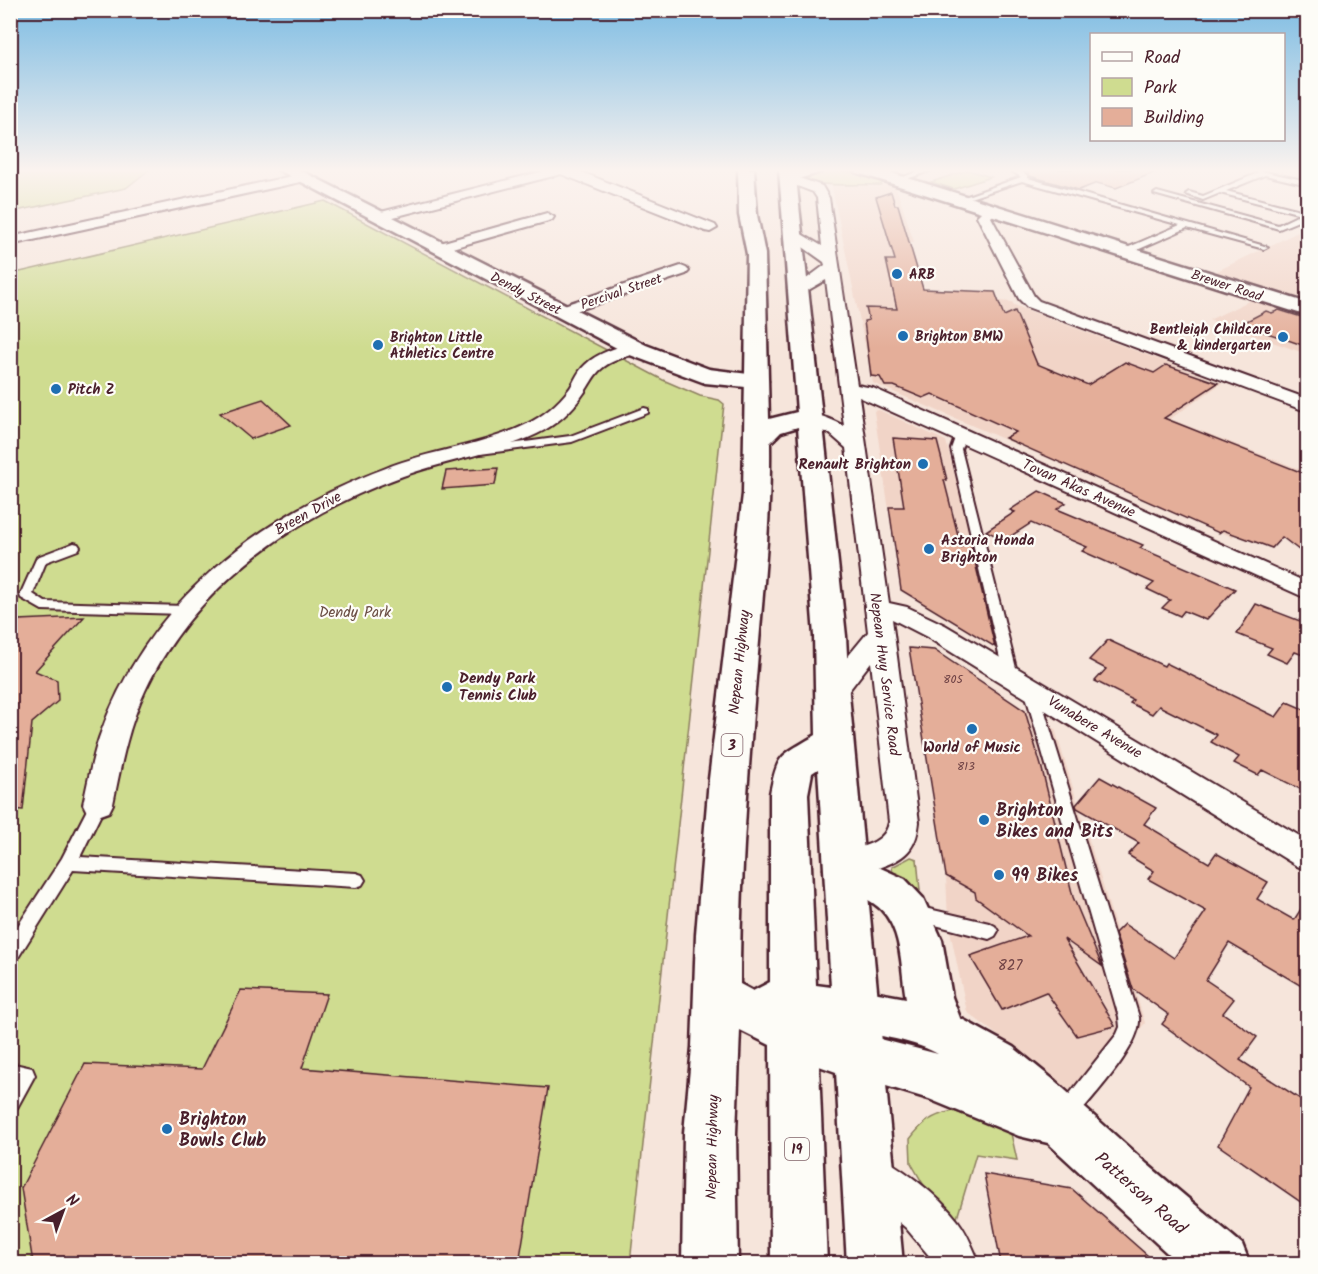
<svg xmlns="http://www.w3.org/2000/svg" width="1318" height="1274" font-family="Kalam,sans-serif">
<rect width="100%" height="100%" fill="#f6e5db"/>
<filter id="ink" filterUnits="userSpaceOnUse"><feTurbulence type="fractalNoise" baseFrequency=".0167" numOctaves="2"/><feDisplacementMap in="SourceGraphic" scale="12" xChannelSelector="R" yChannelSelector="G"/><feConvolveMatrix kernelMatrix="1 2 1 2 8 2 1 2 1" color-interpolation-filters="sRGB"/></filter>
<g filter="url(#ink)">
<!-- built -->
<g fill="#f1d4c7">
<path d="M831,183L880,184L883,183L896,187L914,242H908L923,289L995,292L999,301L1012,302L1014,305L1222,383L1170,419L1307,472L1232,537L873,383Z"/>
<path d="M1298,232L1307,235V302L1213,273Z"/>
<path d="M1251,300L1307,318V354L1209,320Z"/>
<path d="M879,410L946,441L1000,650L901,590L874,411Z"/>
<path d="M909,648L934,650L1055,729L1145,1023L1083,1100L967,1012L948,921L946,876Z"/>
</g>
<!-- green -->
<g fill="#cfdc90" stroke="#8c7e5e" stroke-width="1.5">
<path d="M11,169H150L126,188L11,212Z"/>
<path d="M968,170L991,177L954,189L931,182Z"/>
<path d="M816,171L852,172L885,181L880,185C861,184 821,187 806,181L805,175Z"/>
<path d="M325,201L663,380L700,396L719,400L724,404L630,1263H11V274Z"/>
<path d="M911,857L917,859L920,890L893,874L892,867Z"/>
<path d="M953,1111L1010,1129L1017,1160L976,1154L957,1218L926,1189L911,1163L910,1139C922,1123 932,1115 953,1111Z"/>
</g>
<!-- building -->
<g fill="#e4ae99" stroke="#4a1f2b" stroke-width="1.5">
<path d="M1026,169H1161V170L1116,188L1097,183L1079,190L1030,176Z"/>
<path d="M891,192L895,205H898L923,289L995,292L1004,316L1015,311L1037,364L1088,385L1125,362L1154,373L1166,365L1218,383L1164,418L1308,475V557L1282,537L1272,548L1223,530L1219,533L1005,438L1016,432L932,394L923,398L894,386H885L880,377L871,376L864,321L869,320L866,308L897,309L886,260H895L876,197Z"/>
<path d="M1279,310L1308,319V347L1241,324L1266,311L1272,313Z"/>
<path d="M263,399L291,425L251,439L220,413Z"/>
<path d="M893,438L937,441L947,480H944L961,547L970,541L995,647L901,590L889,507H904Z"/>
<path d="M498,468L495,485L442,489L446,471Z"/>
<path d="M1039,491L1066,503L1057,509L1143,545L1140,548L1235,589L1206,620L1184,611L1180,616L1162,608L1170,600L1147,589L1154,583L1082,551L1087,547L1031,523L1005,540L986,531L1015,512L1010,510Z"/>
<path d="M1256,604L1308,624V657L1295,652L1287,663L1267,654L1272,648L1237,634Z"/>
<path d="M84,617L35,671L57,680L58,701L32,723L23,810L10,809V630L19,620Z"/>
<path d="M1108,640L1164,666L1166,663L1276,717L1287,702L1308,711V793L1262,770L1258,775L1234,763L1239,757L1211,742L1217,735L1159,706L1152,714L1130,703L1133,700L1095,681L1106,669L1089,660Z"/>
<path d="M909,648L934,650L1025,711L1042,769L1073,897L1102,966L1064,939L1115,1026L1077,1036L1046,992L1002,1010L970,956L1028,936L976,898L975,892L946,876Z"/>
<path d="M1100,777L1156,808L1144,824L1209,863L1216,853L1268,882L1257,899L1294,920L1308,898V990L1229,943L1206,980L1234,999L1223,1013L1257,1037L1240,1060L1308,1104V1207L1218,1145L1249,1087L1162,1024L1169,1015L1133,989L1115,933L1124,924L1174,958L1206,911L1148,879L1154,871L1128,855L1139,843L1077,808L1076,805Z"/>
<path d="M241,990L327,994L302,1068L548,1088L519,1263H33L21,1188L85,1064L202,1069Z"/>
<path d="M984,1174L1072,1189L1156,1263H1001Z"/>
</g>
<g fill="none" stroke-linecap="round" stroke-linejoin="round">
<!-- service casing -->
<g stroke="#4a1f2b" stroke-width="4">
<g id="service">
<path d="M924,169H935L898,182L893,181Z"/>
<path d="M1009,169H1017L1028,176V178L1268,247L1264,249L1187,228L1128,254H1122V250L1180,225L1022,181L961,201L956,200L1021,177Z"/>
<path d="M1256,170L1308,181V185L1265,175L1226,191L1308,212V217L1279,229L1154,194L1157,192L1278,225L1301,214L1220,193L1203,200L1186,194L1189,192L1203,196L1258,173Z"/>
<path d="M644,408L648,409V413L572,442L480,454L475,451L480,448L570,436Z"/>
<path d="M961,432L966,435L961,449L1018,676L1011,681L1004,676L951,449L956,435Z"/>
<path d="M74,543L78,544L80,547L78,550L46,562L33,594L45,602L184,606L191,610L184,614L42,610L21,598L20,595L37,557Z"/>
<path d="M1031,684L1038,689L1139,1017C1142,1046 1093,1096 1074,1120L1067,1123L1060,1120L1057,1113L1060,1106L1117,1034L1120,1027L1119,1017L1024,689Z"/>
<path d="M98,798L104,800L106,804L80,857L356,873L362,875L365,880L362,885L356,887L73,870L16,961L10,963V938L62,858L92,800Z"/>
<path d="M916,906L989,923L995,926L998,931L995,936L989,939L916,920L910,918L907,913L910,908Z"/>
<path d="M10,1063L32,1068L35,1075L17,1108L10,1111Z"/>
</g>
</g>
<!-- minor casing -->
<g stroke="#4a1f2b" stroke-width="4">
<g id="minor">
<path d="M552,169H574L715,225L717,228L710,232L705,231L561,174L378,221L371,217L373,214Z"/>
<path d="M301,174L307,178L305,181L10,245V237Z"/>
<path d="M788,174L822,186L829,198L857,385L873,388L1308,583V599L859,397L889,603L907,607L945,625L1308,841V870L1297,866L927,637L892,619L919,822C918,832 916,841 910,849C898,866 852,878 834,872L829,863L834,854C854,847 885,847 889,822L871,662L841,701L831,703L821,701L817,694L868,632L846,448L829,433L802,424L799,420L802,416C816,412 831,419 844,426L826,280L798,296L790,291L825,265L824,262L786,235L788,232H798L822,246L817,198L813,192L784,181L782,178L784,175Z"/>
<path d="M991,206L998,210L991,217L1034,296L1039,301L1308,399V412L1027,307L1019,299L977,216L986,207Z"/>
<path d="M547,213L554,217L552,220L438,252L431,248L433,245Z"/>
<path d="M681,266L686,268L689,271L686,274L567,314L561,316L553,311L555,308Z"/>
<path d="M634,343L640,344L643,348L640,352C626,357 610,360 599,371C593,377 589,386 584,393C572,411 556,425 537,434C494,454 447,460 403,476C297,514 194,586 145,691C128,727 121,765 113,804L109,812L98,816L87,812L83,804C88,782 92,759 99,738C145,604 258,516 386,468C431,450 481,446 525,425C542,417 559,403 570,388C575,380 578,371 585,365C597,353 617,347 634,343Z"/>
<path d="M870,1152C899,1164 939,1196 958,1221C968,1234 973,1249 980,1264H936L906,1228L856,1186L850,1172L856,1158Z"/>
</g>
</g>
<!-- tertiary casing -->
<g stroke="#4a1f2b" stroke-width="5">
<g id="tertiary">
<path d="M277,169H298L646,345L709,369L764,376L768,381L764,386L756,388L705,383L630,355Z"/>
<path d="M797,169H823L821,172L788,182L780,177L782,174Z"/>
<path d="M853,169H879L1308,303V316L855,172Z"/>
<path d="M845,852L905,879L923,898L942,940L952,997L960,1018L1013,1047L1055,1081L1147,1164L1242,1244L1250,1264H1179L1048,1143L1019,1136L929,1099L843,1073L836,1057L843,1041L860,1034L938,1054C907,1037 872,1037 839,1025L833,1010L839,995L856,989L906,998C900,967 904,923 873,903C855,890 835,891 824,869L830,857Z"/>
</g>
</g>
<!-- trunk casing -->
<g stroke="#4a1f2b" stroke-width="5">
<path id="trunk" d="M738,169H754L757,215L765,254L769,419L797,412L779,169H795L846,636L849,694L903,1264H847L836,1072L819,1066L827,1264H771L770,1045L740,1030L736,1133L738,1264H682L684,1133L692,1047L696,934L709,779L743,494L747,254L739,215ZM798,427L814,636L816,735C780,757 778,752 770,794V982L753,991L740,984C740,878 748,772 757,666C763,592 771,518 770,443L781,432ZM818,769L831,987L816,985L808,794L812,773Z"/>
</g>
<!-- service -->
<use href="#service" fill="#fdfcf7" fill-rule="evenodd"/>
<!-- minor -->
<use href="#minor" fill="#fdfcf7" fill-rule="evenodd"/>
<!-- tertiary -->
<use href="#tertiary" fill="#fdfcf7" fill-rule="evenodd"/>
<!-- trunk -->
<use href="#trunk" fill="#fdfcf7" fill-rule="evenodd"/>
</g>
</g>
<!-- sky -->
<linearGradient id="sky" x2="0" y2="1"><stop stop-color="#7dbce3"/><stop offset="0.49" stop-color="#fbf3ef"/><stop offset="1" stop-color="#fbf3ef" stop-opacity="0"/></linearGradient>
<rect width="1318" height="348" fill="url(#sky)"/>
<!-- markers -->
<g fill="#1f6fb2" stroke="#fdfcf7" stroke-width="2">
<circle cx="897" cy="274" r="6"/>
<circle cx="903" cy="336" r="6"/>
<circle cx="1283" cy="337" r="6"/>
<circle cx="378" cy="345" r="6"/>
<circle cx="56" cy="389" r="6"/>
<circle cx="923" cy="464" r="6"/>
<circle cx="929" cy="549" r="6"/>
<circle cx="447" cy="687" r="6"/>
<circle cx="972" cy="729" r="6"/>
<circle cx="984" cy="820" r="6"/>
<circle cx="999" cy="875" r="6"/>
<circle cx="167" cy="1129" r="6"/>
</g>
<g text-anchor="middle" stroke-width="4.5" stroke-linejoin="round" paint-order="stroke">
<!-- number labels -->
<g font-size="12" fill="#704346">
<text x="953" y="683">805</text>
<text x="966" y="770">813</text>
</g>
<!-- far-poi labels -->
<g font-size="14" font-weight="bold" fill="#4a1f2b" stroke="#fdfcf7" text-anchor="start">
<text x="909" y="279">ARB</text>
<text x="1271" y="334" text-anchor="end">Bentleigh Childcare<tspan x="1271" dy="16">&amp; kindergarten</tspan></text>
<text x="915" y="341">Brighton BMW</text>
<text x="390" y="342">Brighton Little<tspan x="390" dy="16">Athletics Centre</tspan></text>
<text x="68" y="394">Pitch Z</text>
</g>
<!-- far-street labels -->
<g font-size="14" fill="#4a1f2b" stroke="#fdfcf7">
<text transform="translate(1227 285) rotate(18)" y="5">Brewer Road</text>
<text transform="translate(621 291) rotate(-19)" y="5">Percival Street</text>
<text transform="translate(526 293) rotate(27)" y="5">Dendy Street</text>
</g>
<!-- shield labels -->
<g fill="#fdfcf7" stroke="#806168" stroke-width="1.5">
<rect x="721.5" y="734" width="21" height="22" rx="4.5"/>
<rect x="785" y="1138" width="24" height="22" rx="4.5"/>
</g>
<g font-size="14" font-weight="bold" fill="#4a1f2b">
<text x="732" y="750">3</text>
<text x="797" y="1154">19</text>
</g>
<!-- poi labels -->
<g font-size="15" font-weight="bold" fill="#4a1f2b" stroke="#fdfcf7" text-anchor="start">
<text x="911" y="469" text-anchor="end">Renault Brighton</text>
<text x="941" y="545">Astoria Honda<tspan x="941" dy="17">Brighton</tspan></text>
<text x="459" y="683">Dendy Park<tspan x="459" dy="17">Tennis Club</tspan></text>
<text x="972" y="752" text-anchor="middle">World of Music</text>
</g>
<!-- street labels -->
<g font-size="15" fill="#4a1f2b" stroke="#fdfcf7">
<text transform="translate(1079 488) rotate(24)" y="5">Tovan Akas Avenue</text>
<text transform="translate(308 513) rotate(-29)" y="5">Breen Drive</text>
<text transform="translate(739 662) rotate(-84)" y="5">Nepean Highway</text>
<text transform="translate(885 674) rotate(83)" y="5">Nepean Hwy Service Road</text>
<text transform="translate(1095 727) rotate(31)" y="5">Vunabere Avenue</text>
<text transform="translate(712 1147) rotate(-89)" y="5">Nepean Highway</text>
</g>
<!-- park labels -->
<g font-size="15" fill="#6b4e44" stroke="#fdfcf7">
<text x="355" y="617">Dendy Park</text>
</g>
<!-- near-number labels -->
<g font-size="15" fill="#704346">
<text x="1010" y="970">827</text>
</g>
<!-- near-poi labels -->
<g font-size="18" font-weight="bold" fill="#4a1f2b" stroke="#fdfcf7" text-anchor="start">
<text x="996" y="816">Brighton<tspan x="996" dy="21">Bikes and Bits</tspan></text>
<text x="1011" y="881">99 Bikes</text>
<text x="179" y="1125">Brighton<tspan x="179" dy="21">Bowls Club</tspan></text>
</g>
<!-- near-street labels -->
<g font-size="18" fill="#4a1f2b" stroke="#fdfcf7">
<text transform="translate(1141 1193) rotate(41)" y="6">Patterson Road</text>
</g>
</g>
<!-- margin -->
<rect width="1318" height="1274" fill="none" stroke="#fdfcf7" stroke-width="36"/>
<rect x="18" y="18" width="1282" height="1238" fill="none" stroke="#4a1f2b" stroke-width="2" filter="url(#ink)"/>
<!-- legend -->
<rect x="1090" y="33" width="195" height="108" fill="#fdfcf7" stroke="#b5a4a5" stroke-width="1.5"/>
<rect x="1102" y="52" width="30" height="9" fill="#fdfcf7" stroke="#b5a4a5" stroke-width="1.5"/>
<text x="1144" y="63" font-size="18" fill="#4a1f2b">Road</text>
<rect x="1102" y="78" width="30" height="18" fill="#cfdc90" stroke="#b5a4a5" stroke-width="1.5"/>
<text x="1144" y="93" font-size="18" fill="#4a1f2b">Park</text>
<rect x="1102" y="108" width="30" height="18" fill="#e4ae99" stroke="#b5a4a5" stroke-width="1.5"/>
<text x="1144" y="123" font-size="18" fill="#4a1f2b">Building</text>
<!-- north arrow -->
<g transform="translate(63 1211) rotate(41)" stroke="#fdfcf7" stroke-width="4.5" paint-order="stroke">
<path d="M0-4.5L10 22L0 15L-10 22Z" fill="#4a1f2b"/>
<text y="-9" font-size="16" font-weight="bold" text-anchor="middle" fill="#4a1f2b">N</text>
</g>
</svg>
